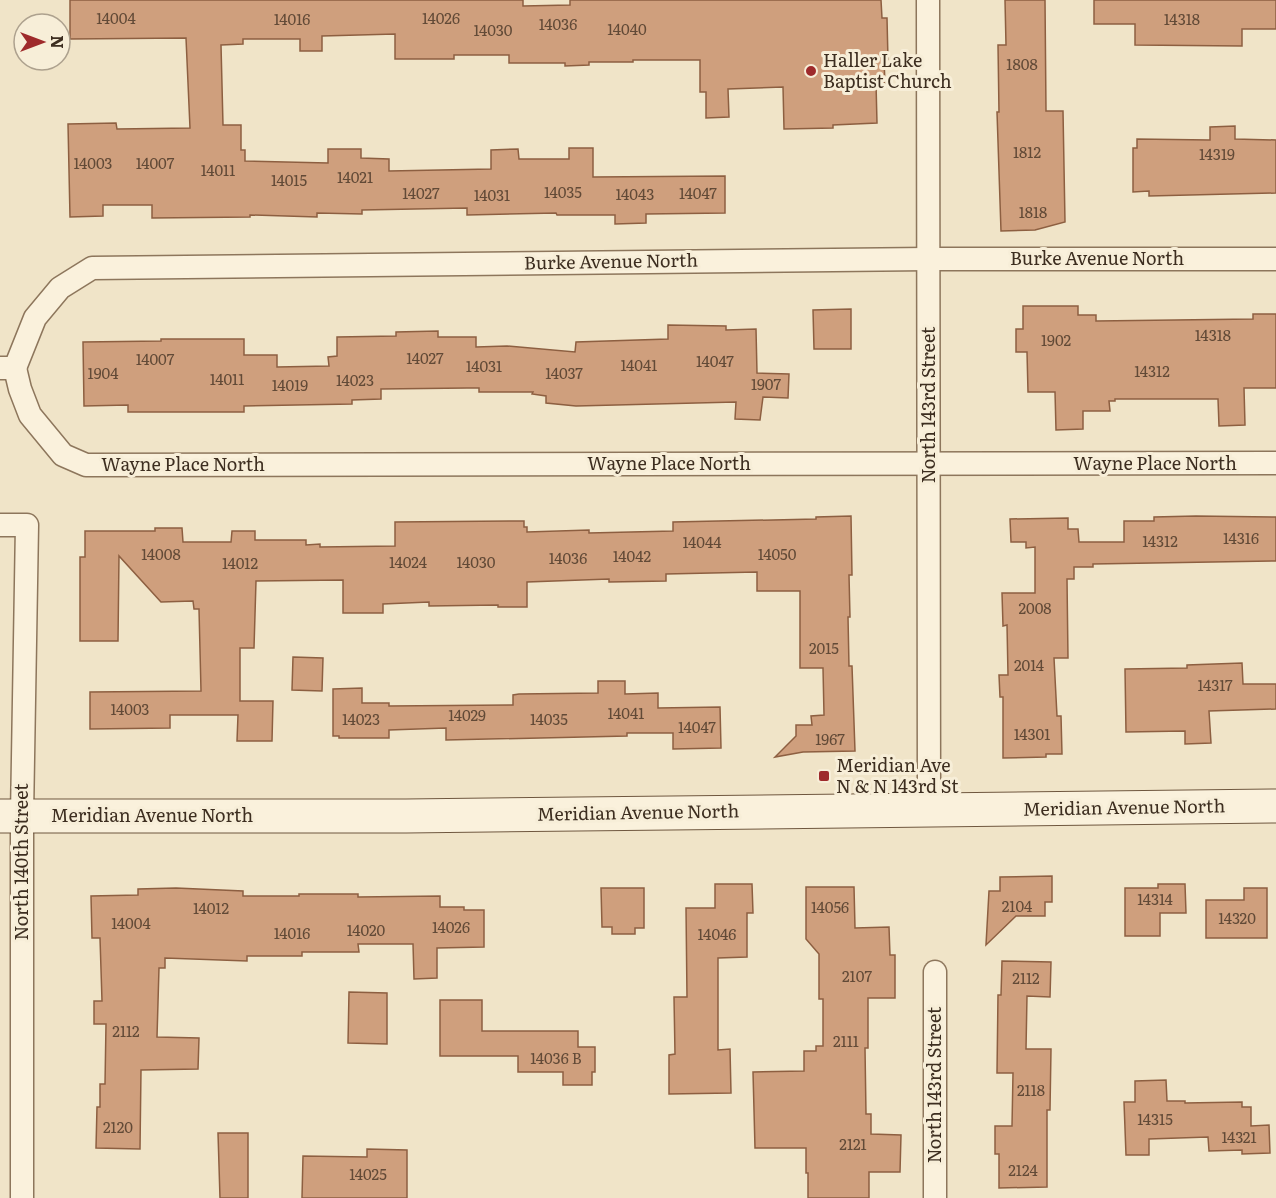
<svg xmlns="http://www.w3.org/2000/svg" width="1276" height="1198" font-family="Literata,serif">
<rect width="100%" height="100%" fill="#f0e4c8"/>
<!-- building -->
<g fill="#cf9f7d" stroke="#8d5f41" stroke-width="1.5">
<path d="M70,0H523V6L570,5V0H881L882,18H887L888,60H884L885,83H876L877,123L833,125V128L784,129L783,87L728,89L729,117L706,118V92H700V60H633V62H589V65L565,66V63H509V55H454V59H395V34L322,36V51H300V39H243V44L221,45L223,125H241V150H245V161L328,163V149H361V158L389,159V171L491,169V150L518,149L519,159H569V148H593V177L725,176V213L646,214V223L615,224V215H557L556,213L467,215V208L362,210V214L317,213V217L250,215V217L152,218V205H103V216L70,217L68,124L116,123L117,129L190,128L186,38L70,39Z"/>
<path d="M1005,0H1045L1046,111H1063L1065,222L1035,230L1001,231L997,112H999L998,45H1006Z"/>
<path d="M1094,0H1276V29H1242V46L1135,45V24H1094Z"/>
<path d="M1235,126V139L1276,140V193L1149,196V191L1133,192V148H1137V139L1210,140V127Z"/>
<path d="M1023,306H1078V315H1096V321L1253,319V314H1276V388H1244L1245,425L1219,426L1218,399H1115V401H1109L1110,411H1083V429L1056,430L1055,392H1028L1027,352H1016V329H1023Z"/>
<path d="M851,309V349H814L813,310Z"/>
<path d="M668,325L726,326V330L756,329L757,373L789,374L788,398L763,397L760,420L735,419L736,402L576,406L546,403V396L532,394L533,392H479V388H467L381,389V399L352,400V404L244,406V412H128V405L84,406L83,342L161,341V339H244V355H277V367L329,366L328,357L337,356V337L396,336V332L438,331V337H476V347L507,346L575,352L576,342L668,339Z"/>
<path d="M851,516L852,575H849L850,617H848L849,666H852L855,751L803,752L775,757L796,736V725H812L811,716L824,715L823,668H800V591H757V572L666,574V581L609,582V579L527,582V607H498V605L429,606V602L383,604V613H343V580L256,581L254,648H240V701H273L272,741H237L238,715H170V728L90,729V692L201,691L199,609H194L193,601L161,602L119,556L118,641H80V557H85V531H155V528H182L183,542H231L232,531H255V540H306V545L320,544V547L395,546V522L524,521V527H527V532L589,530V533L673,531V522L816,519V517Z"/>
<path d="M1196,516L1276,517V561L1093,564V567H1074V579H1067L1068,658H1054L1057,716H1061L1062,754H1046V757L1003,758V697H1000L999,675H1008L1007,625L1003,626L1002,593H1035V547L1026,548V542H1011L1010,519L1068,518V529H1078L1079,542H1124V521H1154V517Z"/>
<path d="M293,657L323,658L322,691L292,690Z"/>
<path d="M1242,663L1243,684H1276V709L1209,711L1211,743L1185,744V731L1126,732L1125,669L1187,668V665Z"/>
<path d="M598,681H625V694L658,693V708L720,707L721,748L673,749V733H627V736L446,740V728L389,730V738H339V736H333V689L362,688V703H389V706L513,705V695L519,694L598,693Z"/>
<path d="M1052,876V902H1045V916H1016L986,945L989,891H1000V877Z"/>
<path d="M715,884H752L753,913H747V957L718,958V1050L730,1049L731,1093L669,1094V1055L675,1054L674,997H687L686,908H715Z"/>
<path d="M1158,884H1185L1186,913H1160V936H1125V888H1158Z"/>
<path d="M806,887H854L855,928L889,927L890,955H895V998H868V1048H865L866,1114H871V1134L901,1135L900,1172H869V1198H808V1173H806V1148H755L753,1072L804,1071V1051H816V1046H823V999H819V954L806,939Z"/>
<path d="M176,888L243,891V896H299V894H358V897L440,896V907H464V910H484V947L437,948V978L414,979L413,944H358L359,952H302V956H247V961L165,958V968H159L157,1037L199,1038L198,1069L141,1070L140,1149L96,1148L97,1107H100V1084H105L106,1024H94V1001H102L100,938H92L91,896L138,895V889Z"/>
<path d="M601,888H644V928H635V934H612V927H602Z"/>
<path d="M1244,888H1267V938H1206V900H1244Z"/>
<path d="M1002,961L1051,962L1050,997L1027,996L1026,1049H1051L1050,1110H1047V1187L999,1188V1154H995V1126H1012L1013,1073H997L998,995H1001Z"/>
<path d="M349,992L387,993V1044L348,1043Z"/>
<path d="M440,1000H482V1031H578V1047H595V1072H592V1085H563V1072H518V1056H440Z"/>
<path d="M1166,1080L1167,1101H1185V1103L1242,1102V1107H1251V1126L1269,1125L1270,1153L1242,1154V1150L1209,1151L1208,1137L1149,1139V1155H1126L1124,1102H1135V1081Z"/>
<path d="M218,1133H248V1198H220Z"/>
<path d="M367,1149L407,1150V1198H302L303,1156L367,1157Z"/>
</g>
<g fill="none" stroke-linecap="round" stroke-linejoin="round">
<!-- street casing -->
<g stroke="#8d765c" stroke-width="25">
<g id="street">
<path d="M928,0L929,810"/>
<path d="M0,368H15L35,318L60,288L92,268L928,259H1276"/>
<path d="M15,368L20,389L30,415L63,455L86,465L1276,463"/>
<path d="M0,525H27L22,816V1198"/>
<path d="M935,1198V972"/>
</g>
</g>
<!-- secondary casing -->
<g stroke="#6f573f" stroke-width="35">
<path id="secondary" d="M0,816H406L1276,806"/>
</g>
<!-- street -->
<use href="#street" stroke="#faf1dc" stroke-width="22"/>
<!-- secondary -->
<use href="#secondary" stroke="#faf1dc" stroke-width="33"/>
</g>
<!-- markers -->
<g fill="#9e2a2b" stroke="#f7eed8" stroke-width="2">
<circle cx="811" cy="71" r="6"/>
<rect x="818" y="770" width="12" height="12" rx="3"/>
</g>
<g text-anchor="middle" stroke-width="6" stroke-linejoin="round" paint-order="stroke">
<!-- number labels -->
<g font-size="15" fill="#624a37">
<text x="116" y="24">14004</text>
<text x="441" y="24">14026</text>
<text x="292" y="25">14016</text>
<text x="1182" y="25">14318</text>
<text x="558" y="30">14036</text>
<text x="627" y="35">14040</text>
<text x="493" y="36">14030</text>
<text x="1022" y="70">1808</text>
<text x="1027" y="158">1812</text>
<text x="1217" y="160">14319</text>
<text x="93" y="169">14003</text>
<text x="155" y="169">14007</text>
<text x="218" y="176">14011</text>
<text x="355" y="183">14021</text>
<text x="289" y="186">14015</text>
<text x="563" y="198">14035</text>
<text x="421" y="199">14027</text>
<text x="698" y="199">14047</text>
<text x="635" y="200">14043</text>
<text x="492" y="201">14031</text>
<text x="1033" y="218">1818</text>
<text x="1213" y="341">14318</text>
<text x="1056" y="346">1902</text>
<text x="425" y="364">14027</text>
<text x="155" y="365">14007</text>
<text x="715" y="367">14047</text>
<text x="639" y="371">14041</text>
<text x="484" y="372">14031</text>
<text x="1152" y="377">14312</text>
<text x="103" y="379">1904</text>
<text x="564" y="379">14037</text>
<text x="227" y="385">14011</text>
<text x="355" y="386">14023</text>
<text x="766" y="390">1907</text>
<text x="290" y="391">14019</text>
<text x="1241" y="544">14316</text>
<text x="1160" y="547">14312</text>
<text x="702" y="548">14044</text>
<text x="161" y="560">14008</text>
<text x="777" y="560">14050</text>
<text x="632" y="562">14042</text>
<text x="568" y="564">14036</text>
<text x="408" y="568">14024</text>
<text x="476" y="568">14030</text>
<text x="240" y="569">14012</text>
<text x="1035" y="614">2008</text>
<text x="824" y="654">2015</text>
<text x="1029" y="671">2014</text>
<text x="1215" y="691">14317</text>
<text x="130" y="715">14003</text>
<text x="626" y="719">14041</text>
<text x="467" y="721">14029</text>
<text x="361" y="725">14023</text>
<text x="549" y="725">14035</text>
<text x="697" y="733">14047</text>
<text x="1032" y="740">14301</text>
<text x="830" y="745">1967</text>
<text x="1155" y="905">14314</text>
<text x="1017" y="912">2104</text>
<text x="830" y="913">14056</text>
<text x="211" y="914">14012</text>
<text x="1237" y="924">14320</text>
<text x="131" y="929">14004</text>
<text x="451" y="933">14026</text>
<text x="366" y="936">14020</text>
<text x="292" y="939">14016</text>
<text x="717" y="940">14046</text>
<text x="857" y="982">2107</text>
<text x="1026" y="984">2112</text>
<text x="126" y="1037">2112</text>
<text x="846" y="1047">2111</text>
<text x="556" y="1064">14036 B</text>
<text x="1031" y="1096">2118</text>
<text x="1155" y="1125">14315</text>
<text x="118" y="1133">2120</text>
<text x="1239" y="1143">14321</text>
<text x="853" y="1150">2121</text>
<text x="1023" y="1176">2124</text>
<text x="368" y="1180">14025</text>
</g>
<!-- poi labels -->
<g font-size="18" fill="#3d2e20" stroke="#f7eed8" text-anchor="start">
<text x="823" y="67">Haller Lake<tspan x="823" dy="21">Baptist Church</tspan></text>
<text x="836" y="772">Meridian Ave<tspan x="836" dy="21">N &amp; N 143rd St</tspan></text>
</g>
<!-- street labels -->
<g font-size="18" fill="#3d2e20" stroke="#f7eed8">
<text x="1097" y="265">Burke Avenue North</text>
<text transform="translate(611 262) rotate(-1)" y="6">Burke Avenue North</text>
<text transform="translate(929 405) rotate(-90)" y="6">North 143rd Street</text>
<text x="669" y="470">Wayne Place North</text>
<text x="1155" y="470">Wayne Place North</text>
<text x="183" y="471">Wayne Place North</text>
<text transform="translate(1124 808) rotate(-1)" y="6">Meridian Avenue North</text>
<text transform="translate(638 813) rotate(-1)" y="6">Meridian Avenue North</text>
<text x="152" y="822">Meridian Avenue North</text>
<text transform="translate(22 862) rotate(-90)" y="6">North 140th Street</text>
<text transform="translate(935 1085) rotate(-90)" y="6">North 143rd Street</text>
</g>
</g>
<!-- north arrow -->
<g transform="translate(42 42) rotate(90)"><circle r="28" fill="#f7eed8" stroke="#ada18e" stroke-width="1.5"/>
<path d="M0-4.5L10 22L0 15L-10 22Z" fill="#9e2a2b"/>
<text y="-9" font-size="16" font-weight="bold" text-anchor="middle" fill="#3d2e20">N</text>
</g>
</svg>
